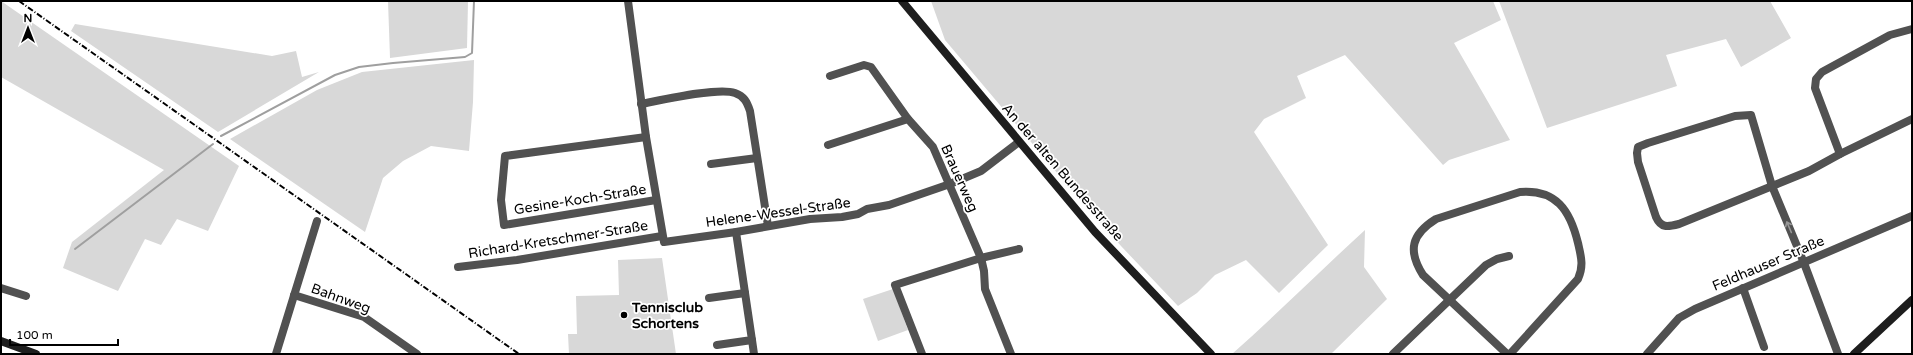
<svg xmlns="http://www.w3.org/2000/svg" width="1913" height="355" font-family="'Varela Round',sans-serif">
<rect width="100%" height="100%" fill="#fff"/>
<!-- green -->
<g fill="#d8d8d8">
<path d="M1,1L239,166L208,231L177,219L161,245L145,239L118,291L63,268L72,242L164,170L1,77Z"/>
<path d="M388,1H468L467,48L390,58Z"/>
<path d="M931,1H1493L1501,20L1454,43L1510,140L1449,160L1443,165L1345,55L1297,76L1306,98L1264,119L1254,132L1328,245L1279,293L1246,260L1215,275L1197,293L1178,306L1121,246L1074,193L945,40Z"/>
<path d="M1499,1H1770L1791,38L1741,67L1726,39L1666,55L1677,86L1547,128Z"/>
<path d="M75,24L272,56L296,51L302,77L319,72L218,132L71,31Z"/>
<path d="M474,60L473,102L469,151L431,146L403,161L383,178L365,232L230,139L317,90L362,72Z"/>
<path d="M1365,230L1364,267L1387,299L1331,354H1232C1277,314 1320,271 1365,230Z"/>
<path d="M662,258L676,354H569L568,334H577L576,296L619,295L618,260Z"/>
<path d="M893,289L908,330L878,341L863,299Z"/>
</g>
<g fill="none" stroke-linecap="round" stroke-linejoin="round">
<!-- stream -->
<g stroke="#9f9f9f" stroke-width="2">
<path d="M221,136L335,75L359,67L393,63L465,57L472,53L474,1"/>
<path d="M75,249L213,144"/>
</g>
<!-- street -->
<g stroke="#515151" stroke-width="8">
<path d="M628,1L646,137L664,242L736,232L810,219L842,217L858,214L867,209L889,205L950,184L981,171L1019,142"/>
<path d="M830,76L864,65L871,67L908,119L933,147L981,258L984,271L985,289L1011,354"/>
<path d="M641,104C662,100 718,87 735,93C744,96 747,102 750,111L768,226"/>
<path d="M646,137L505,156L501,200L504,225L656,200"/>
<path d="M828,145L908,119"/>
<path d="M1840,154L1815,88L1816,79L1822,72L1890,35L1912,29"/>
<path d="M711,164L757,158"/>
<path d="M458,267L517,260L662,236"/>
<path d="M1,288L26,296"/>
<path d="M1743,288L1764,347"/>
<path d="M294,295L364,317L417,354"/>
<path d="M709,298L745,293"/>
<path d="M752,340L754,354"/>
<path d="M717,345L752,340L736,232"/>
<path d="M276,354L317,221"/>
<path d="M922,354L895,285L981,258L1019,249"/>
<path d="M1393,354L1486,265L1497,259L1509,256"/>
<path d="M1507,354L1423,275C1407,250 1412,234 1436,219L1520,192C1556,189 1570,210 1578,243C1581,256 1584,266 1578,279L1510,354"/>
<path d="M1647,354L1679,318L1695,309L1912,216"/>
<path d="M1838,354L1804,263L1772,186L1751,115L1735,116L1648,143L1638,147L1637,153L1638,162L1656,217C1661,228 1667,227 1679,224L1809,171L1840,154L1912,119"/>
</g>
<!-- secondary -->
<g stroke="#1e1e1e" stroke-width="8">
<path d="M902,1L1095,232L1211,354"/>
<path d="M1,341L36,354"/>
<path d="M1854,354L1912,300"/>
</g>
<!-- rail -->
<path stroke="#000" stroke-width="2" stroke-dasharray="6 2 1 2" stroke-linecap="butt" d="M19,1L519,354"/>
</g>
<!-- one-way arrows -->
<defs><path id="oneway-shaft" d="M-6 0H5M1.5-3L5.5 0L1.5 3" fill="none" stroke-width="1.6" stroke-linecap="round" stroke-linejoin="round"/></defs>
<use stroke="#979797" href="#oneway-shaft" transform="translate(1789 227) rotate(-113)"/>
<!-- markers -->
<circle fill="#000" stroke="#fff" stroke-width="1.5" cx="624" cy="315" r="4"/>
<g text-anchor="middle" stroke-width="3.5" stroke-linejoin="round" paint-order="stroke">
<!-- street labels -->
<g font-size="14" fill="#000" stroke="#fff">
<text transform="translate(1063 172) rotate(49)" y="5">An der alten Bundesstraße</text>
<text transform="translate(960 178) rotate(66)" y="5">Brauerweg</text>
<text transform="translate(580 199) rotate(-9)" y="5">Gesine-Koch-Straße</text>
<text transform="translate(778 212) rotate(-8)" y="5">Helene-Wessel-Straße</text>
<text transform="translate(558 239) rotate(-9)" y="5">Richard-Kretschmer-Straße</text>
<text transform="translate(1768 263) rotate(-23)" y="5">Feldhauser Straße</text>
<text transform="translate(341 298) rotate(20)" y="5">Bahnweg</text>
</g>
<!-- poi labels -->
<g font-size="14" font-weight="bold" fill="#000" stroke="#fff" text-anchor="start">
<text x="632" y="312">Tennisclub<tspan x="632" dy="16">Schortens</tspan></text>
</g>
</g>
<!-- border -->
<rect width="1913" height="355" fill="none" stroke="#000000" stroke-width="4"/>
<!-- north arrow -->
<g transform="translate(28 28)" stroke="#ffffff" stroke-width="3" paint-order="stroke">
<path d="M0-3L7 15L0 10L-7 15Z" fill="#000000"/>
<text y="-6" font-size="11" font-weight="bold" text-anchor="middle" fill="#000000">N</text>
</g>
<!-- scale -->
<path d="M10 339v6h108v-6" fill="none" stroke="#000000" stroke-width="2"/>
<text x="16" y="339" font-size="12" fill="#000000" stroke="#ffffff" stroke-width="3" paint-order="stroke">100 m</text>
</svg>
